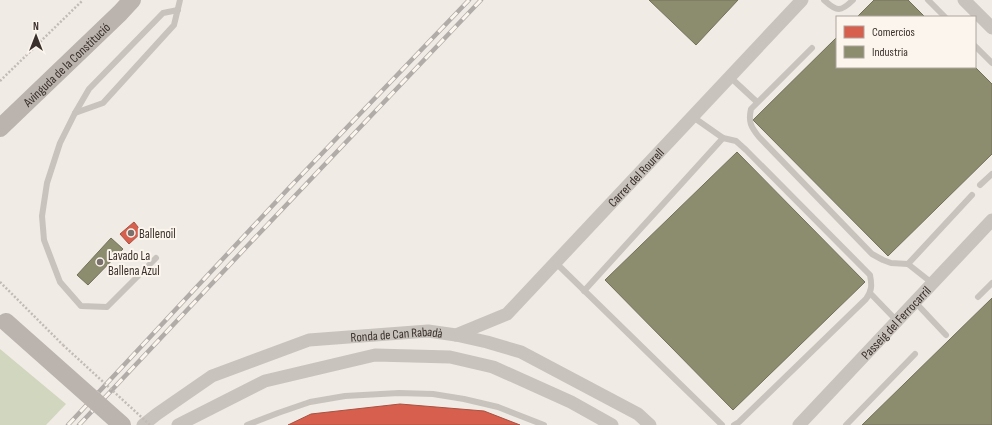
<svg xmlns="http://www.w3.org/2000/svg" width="992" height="425" font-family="'Sofia Sans Condensed',sans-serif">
<rect width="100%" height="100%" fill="#f0ebe5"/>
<!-- green -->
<path fill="#d1d6bf" d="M0,349L66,404L46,425H0Z"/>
<!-- shops -->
<g fill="#d6604d" stroke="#a85243">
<path d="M134,222L142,232L129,244L120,234Z"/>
<path d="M400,404L484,411L520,425H288L311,414Z"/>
</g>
<!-- industry -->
<g fill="#8c8c6e" stroke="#74705a">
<path d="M649,0H738L696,45Z"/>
<path d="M874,0H908L925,17H857Z"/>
<path d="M837,37V67H975L992,84V154L888,256L753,120Z"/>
<path d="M737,152L865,282L733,410L605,280Z"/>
<path d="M111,238L123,249L88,285L77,275Z"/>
<path d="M992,298V425H862Z"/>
</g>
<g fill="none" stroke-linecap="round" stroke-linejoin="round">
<!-- path -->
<g stroke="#c2bbb6" stroke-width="2.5" stroke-dasharray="2 2" stroke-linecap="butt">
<path d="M0,81L83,0"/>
<path d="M0,282L63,345"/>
</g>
<!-- lane -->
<g stroke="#c9c3be" stroke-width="6">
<path d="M824,0C837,12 841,12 853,0"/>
<path d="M928,0L945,17"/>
<path d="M975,46L992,63"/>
<path d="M812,48L751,109C748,122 751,127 759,137L872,254L883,260L891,263L908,264L932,283"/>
<path d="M730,77L757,102"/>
<path d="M75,113L103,103L174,25L180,0"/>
<path d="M693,117L723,138L736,141L746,150L870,275C872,285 872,291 866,299L739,422L734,425"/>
<path d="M980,185L992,174"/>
<path d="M156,258L107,307L81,306L60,282L44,240L42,216L47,183L60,143L75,113L89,89L163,13L178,10"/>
<path d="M556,263L722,425"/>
<path d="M908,264L972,195"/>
<path d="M584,291L723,138"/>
<path d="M870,293L897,321"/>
<path d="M978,297L992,283"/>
<path d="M915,302L946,335"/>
<path d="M247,425L278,413L310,402L345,396L399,393L433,394L464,399L498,407L544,425"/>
<path d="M846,425L915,354"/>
</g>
<!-- street -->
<g stroke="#c9c3be" stroke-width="13">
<path d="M964,0L992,28"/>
<path id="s1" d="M456,335L507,314L802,0"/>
<path id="s2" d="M143,425L157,414L212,376L309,340L428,331L456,335L487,342L521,352L638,414L650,425"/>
<path d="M178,425L265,381L375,355L450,357L493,367L571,402L612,425"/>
<path id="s3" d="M799,425L992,220"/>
</g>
<!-- secondary -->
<path stroke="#bab3ae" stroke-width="18" id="s4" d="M0,128L120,13L132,0"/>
<!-- rail casing -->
<g stroke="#b1aca8" stroke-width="4.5">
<g id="rail">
<path d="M68,425L288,189L469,0"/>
<path d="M79,425L252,241L481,0"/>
</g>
</g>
<!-- rail -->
<use href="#rail" stroke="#fbf5ee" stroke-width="3" stroke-dasharray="9" stroke-linecap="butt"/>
<!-- path-bridge -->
<path stroke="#c2bbb6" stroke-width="2.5" stroke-dasharray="2 2" stroke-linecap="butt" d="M63,345L150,425"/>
<!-- secondary-bridge -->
<path stroke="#bab3ae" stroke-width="18" d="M6,322L122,425"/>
</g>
<!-- markers -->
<g fill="#7a716c" stroke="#fbf5ee" stroke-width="1.5">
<circle cx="131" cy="233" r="4"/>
<circle cx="100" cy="262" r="4"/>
</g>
<g text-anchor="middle" stroke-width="4" stroke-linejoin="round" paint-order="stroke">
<!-- street labels -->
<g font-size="13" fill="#3b302b" stroke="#fbf5ee">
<text dy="5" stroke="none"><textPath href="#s4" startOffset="92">Avinguda de la Constitució</textPath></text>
<text dy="5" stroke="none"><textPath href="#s1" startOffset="243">Carrer del Rourell</textPath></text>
<text dy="5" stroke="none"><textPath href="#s3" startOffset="141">Passeig del Ferrocarril</textPath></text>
<text dy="5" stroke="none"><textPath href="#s2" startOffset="276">Ronda de Can Rabadà</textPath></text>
</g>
<!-- poi labels -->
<g font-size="13" fill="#3b302b" stroke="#fbf5ee" text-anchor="start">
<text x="139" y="238">Ballenoil</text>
<text x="108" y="260">Lavado La<tspan x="108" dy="15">Ballena Azul</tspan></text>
</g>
</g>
<!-- legend -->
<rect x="836" y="16" width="140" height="52" fill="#fbf5ee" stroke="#aea6a0"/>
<rect x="844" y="26" width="20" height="12" fill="#d6604d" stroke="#aea6a0"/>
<text x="872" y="36" font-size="12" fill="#3b302b">Comercios</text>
<rect x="844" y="46" width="20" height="12" fill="#8c8c6e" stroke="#aea6a0"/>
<text x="872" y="56" font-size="12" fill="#3b302b">Industria</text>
<!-- north arrow -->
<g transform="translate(36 36)" stroke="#fbf5ee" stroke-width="3" paint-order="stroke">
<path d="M0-3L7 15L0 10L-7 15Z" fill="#3b302b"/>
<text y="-6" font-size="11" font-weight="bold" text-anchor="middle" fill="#3b302b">N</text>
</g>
</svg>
